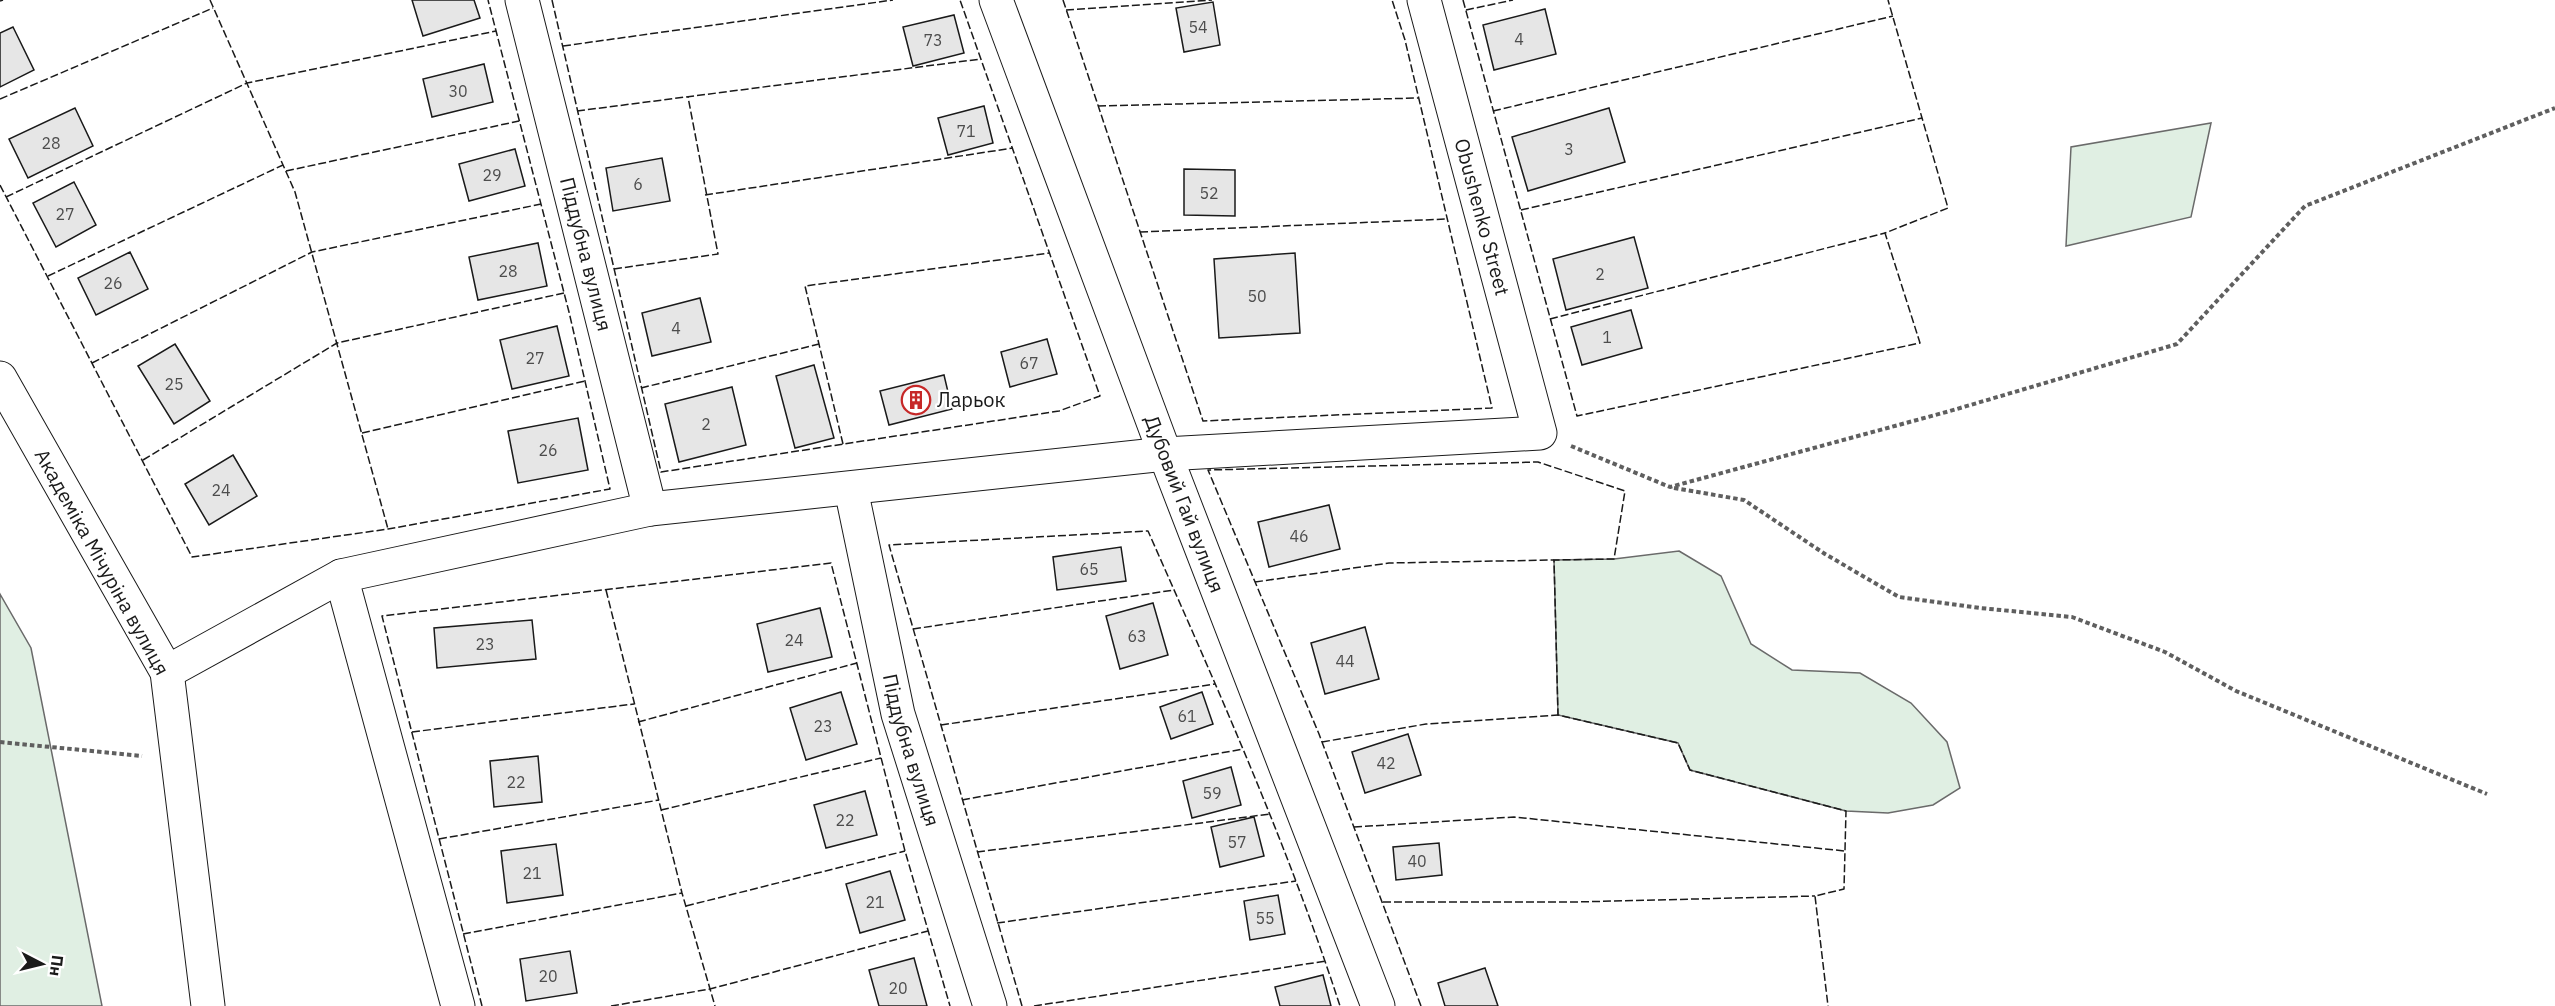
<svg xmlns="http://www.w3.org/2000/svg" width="2555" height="1006" font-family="'IBM Plex Sans',sans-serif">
<rect width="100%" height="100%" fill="#fff"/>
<!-- green -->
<g fill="#e0efe3" stroke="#6a6a6a" stroke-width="1.5">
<path d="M2211,123L2191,217L2066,246L2071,147Z"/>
<path d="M1679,551L1721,576L1751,644L1792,670L1860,673L1911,703L1947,742L1960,788L1933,805L1888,813L1846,811L1690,770L1678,743L1558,715L1554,560L1614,559Z"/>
<path d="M0,594L31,648L102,1006H0Z"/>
</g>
<!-- building -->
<g fill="#e6e6e6" stroke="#1a1a1a" stroke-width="1.5">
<path d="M412,0H474L480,18L423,36Z"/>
<path d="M1213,2L1220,45L1184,52L1176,8Z"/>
<path d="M1545,9L1556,54L1494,70L1483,25Z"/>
<path d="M954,15L964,53L913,66L903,27Z"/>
<path d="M13,27L34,70L0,87V33Z"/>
<path d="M484,64L493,102L432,117L423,79Z"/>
<path d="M984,106L993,143L948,155L938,118Z"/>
<path d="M75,108L93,146L28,178L9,139Z"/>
<path d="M1609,108L1625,162L1528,191L1512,137Z"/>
<path d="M515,149L525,186L469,201L459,164Z"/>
<path d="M662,158L670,201L613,211L606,168Z"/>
<path d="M1184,169L1235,170V216L1184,215Z"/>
<path d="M74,182L96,225L56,247L33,203Z"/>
<path d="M1634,237L1648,288L1566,310L1553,259Z"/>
<path d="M538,243L547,286L478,300L469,257Z"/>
<path d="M130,252L148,289L96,315L78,278Z"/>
<path d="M1295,253L1300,333L1219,338L1214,259Z"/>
<path d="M700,298L711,342L652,356L642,313Z"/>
<path d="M1631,310L1642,348L1582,365L1571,327Z"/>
<path d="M557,326L569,376L512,389L500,340Z"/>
<path d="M1047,339L1057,374L1010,387L1001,352Z"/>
<path d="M175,344L210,401L174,424L138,366Z"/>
<path d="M814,365L834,438L795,448L776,376Z"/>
<path d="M944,375L952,409L889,425L880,391Z"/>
<path d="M732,387L746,445L679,462L665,404Z"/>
<path d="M578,418L588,470L518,483L508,431Z"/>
<path d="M233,455L257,496L209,525L185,484Z"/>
<path d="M1329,505L1340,549L1269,567L1258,522Z"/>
<path d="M1121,547L1126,581L1057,590L1053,557Z"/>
<path d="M1153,603L1168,655L1120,669L1106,616Z"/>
<path d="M820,608L832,657L768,672L757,624Z"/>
<path d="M532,620L536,659L437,668L434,628Z"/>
<path d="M1365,627L1379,679L1325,694L1311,643Z"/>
<path d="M841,692L857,744L806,760L790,708Z"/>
<path d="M1202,692L1213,724L1171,739L1160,707Z"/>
<path d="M1408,734L1421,775L1365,793L1352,752Z"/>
<path d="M538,756L542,802L494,807L490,761Z"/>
<path d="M1231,767L1241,805L1192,818L1183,781Z"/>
<path d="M865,791L877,835L826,848L814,805Z"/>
<path d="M1254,817L1264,856L1220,867L1211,827Z"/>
<path d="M1439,843L1442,875L1396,880L1393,847Z"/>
<path d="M556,844L563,895L507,903L501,851Z"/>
<path d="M890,871L905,920L860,933L846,884Z"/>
<path d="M1278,895L1285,934L1250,940L1244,901Z"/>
<path d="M570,951L577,993L526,1001L520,959Z"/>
<path d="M914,958L927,1006H879L869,970Z"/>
<path d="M1485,968L1498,1006H1445L1438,983Z"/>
<path d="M1323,975L1331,1006H1280L1275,987Z"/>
</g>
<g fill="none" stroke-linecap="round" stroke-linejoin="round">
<!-- minor casing -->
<g stroke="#1a1a1a" stroke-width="35">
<g id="minor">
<path id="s1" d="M522,0L650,509"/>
<path id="s2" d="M996,0L1165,454L1378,1006"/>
<path d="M0,378L167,672L208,1006"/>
<path id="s3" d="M851,489L898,714L990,1006"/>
<path d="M341,576L458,1006"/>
<path d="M167,672L341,576L650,509L1165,454L1540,433L1424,0"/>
</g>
</g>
<!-- path -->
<g stroke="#5f5f5f" stroke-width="4" stroke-dasharray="4.5 3" stroke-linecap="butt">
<path d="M1571,446L1670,487L1950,411L2177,344L2305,206L2555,108"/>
<path d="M1674,488L1744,500L1825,554L1899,597L1980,608L2072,617L2165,652L2236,691L2487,794"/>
<path d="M0,742L142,756"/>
</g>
<!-- minor -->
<use href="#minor" stroke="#fff" stroke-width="33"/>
<!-- fence -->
<g stroke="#1a1a1a" stroke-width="1.5" stroke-dasharray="8 3" stroke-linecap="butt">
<path d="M210,0L295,192L388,529"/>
<path d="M552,0L661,472L1059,411L1100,396L960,0"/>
<path d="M1063,0L1203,421L1492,408L1405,40L1392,0"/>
<path d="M1463,0L1577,416L1920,343L1885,233L1948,208L1888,0"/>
<path d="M0,1L3,0"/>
<path d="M1066,10L1212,0"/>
<path d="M1466,10L1513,0"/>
<path d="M563,46L893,0"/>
<path d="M0,99L213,8"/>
<path d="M1098,106L1418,98"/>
<path d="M577,111L981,59"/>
<path d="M1493,111L1893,16"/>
<path d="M286,171L519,121"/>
<path d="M0,185L192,557L388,529L610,489L569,312L488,0"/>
<path d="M705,195L1013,148"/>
<path d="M6,197L247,83L496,31"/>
<path d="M1521,210L1922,118"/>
<path d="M1140,232L1447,219"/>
<path d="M614,269L718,254L688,97"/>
<path d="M48,276L283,165"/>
<path d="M1550,319L1885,233"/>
<path d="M92,363L312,252L541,204"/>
<path d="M641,388L819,344"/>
<path d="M362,433L585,381"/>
<path d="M843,444L805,286L1050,253"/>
<path d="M143,460L337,343L564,293"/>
<path d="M1255,582L1389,563L1554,560"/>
<path d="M606,590L682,893L715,1006"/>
<path d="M913,629L1174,590"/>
<path d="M638,722L857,663"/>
<path d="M941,725L1215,684"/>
<path d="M412,732L634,704"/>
<path d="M1322,742L1426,724L1558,715"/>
<path d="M962,800L1243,749"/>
<path d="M661,810L881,758"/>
<path d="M1354,827L1514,817L1845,851"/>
<path d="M439,839L659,800"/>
<path d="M977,852L1270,814"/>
<path d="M1383,902H1576L1815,896"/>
<path d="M686,906L905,851"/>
<path d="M997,923L1296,881"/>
<path d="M463,934L682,893"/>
<path d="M482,1006L382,616L831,563L905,851L950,1006"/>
<path d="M611,1006L710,989L928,931"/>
<path d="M1022,1006L889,545L1148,531C1217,687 1287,843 1340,1006"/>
<path d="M1034,1006L1326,961"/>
<path d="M1421,1006L1319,734L1208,470L1538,462L1625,491L1614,559L1554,560L1558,715L1678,743L1690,770L1846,811L1844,889L1815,896L1828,1006"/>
</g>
</g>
<!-- icons -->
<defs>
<g id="building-ring" transform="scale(1.5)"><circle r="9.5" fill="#fff" stroke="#c62828" stroke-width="1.5"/><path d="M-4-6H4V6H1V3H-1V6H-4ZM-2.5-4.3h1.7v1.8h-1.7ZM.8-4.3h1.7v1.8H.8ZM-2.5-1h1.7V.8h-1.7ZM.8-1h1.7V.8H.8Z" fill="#c62828"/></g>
</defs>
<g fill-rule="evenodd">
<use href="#building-ring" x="916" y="400"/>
</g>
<g text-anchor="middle" stroke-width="4.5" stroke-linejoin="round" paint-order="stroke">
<!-- number labels -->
<g font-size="16" fill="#4d4d4d">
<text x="1198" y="33">54</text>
<text x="1519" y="45">4</text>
<text x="933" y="46">73</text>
<text x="458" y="97">30</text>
<text x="966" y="137">71</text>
<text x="51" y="149">28</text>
<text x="1569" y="155">3</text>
<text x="492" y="181">29</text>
<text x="638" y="190">6</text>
<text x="1209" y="199">52</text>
<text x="65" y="220">27</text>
<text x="508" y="277">28</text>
<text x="1600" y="280">2</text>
<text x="113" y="289">26</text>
<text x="1257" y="302">50</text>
<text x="676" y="334">4</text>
<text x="1607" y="343">1</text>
<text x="535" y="364">27</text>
<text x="1029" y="369">67</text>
<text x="174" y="390">25</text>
<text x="706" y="430">2</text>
<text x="548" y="456">26</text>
<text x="221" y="496">24</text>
<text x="1299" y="542">46</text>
<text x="1089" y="575">65</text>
<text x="1137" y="642">63</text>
<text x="794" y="646">24</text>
<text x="485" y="650">23</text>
<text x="1345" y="667">44</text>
<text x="1187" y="722">61</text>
<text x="823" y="732">23</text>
<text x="1386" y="769">42</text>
<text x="516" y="788">22</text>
<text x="1212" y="799">59</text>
<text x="845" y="826">22</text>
<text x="1237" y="848">57</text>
<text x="1417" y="867">40</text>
<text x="532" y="879">21</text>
<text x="875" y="908">21</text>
<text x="1265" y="924">55</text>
<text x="548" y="982">20</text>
<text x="898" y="994">20</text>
</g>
<!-- street labels -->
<g font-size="20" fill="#1a1a1a" stroke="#fff">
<text transform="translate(1482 217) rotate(75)" y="7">Obushenko Street</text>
<text dy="7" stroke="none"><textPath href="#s1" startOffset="262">Піддубна вулиця</textPath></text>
<text dy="7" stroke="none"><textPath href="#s2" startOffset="538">Дубовий Гай вулиця</textPath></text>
<text transform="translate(102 562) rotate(61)" y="7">Академіка Мічуріна вулиця</text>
<text dy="7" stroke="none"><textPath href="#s3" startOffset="268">Піддубна вулиця</textPath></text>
</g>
<!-- poi labels -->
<g font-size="20" fill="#1a1a1a" stroke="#fff" text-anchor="start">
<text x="937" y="407">Ларьок</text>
</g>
</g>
<!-- north arrow -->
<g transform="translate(42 964) rotate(97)" stroke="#ffffff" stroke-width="4.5" paint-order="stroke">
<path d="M0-4.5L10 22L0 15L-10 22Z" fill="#1a1a1a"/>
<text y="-9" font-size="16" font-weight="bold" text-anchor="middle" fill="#1a1a1a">Пн</text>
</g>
</svg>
